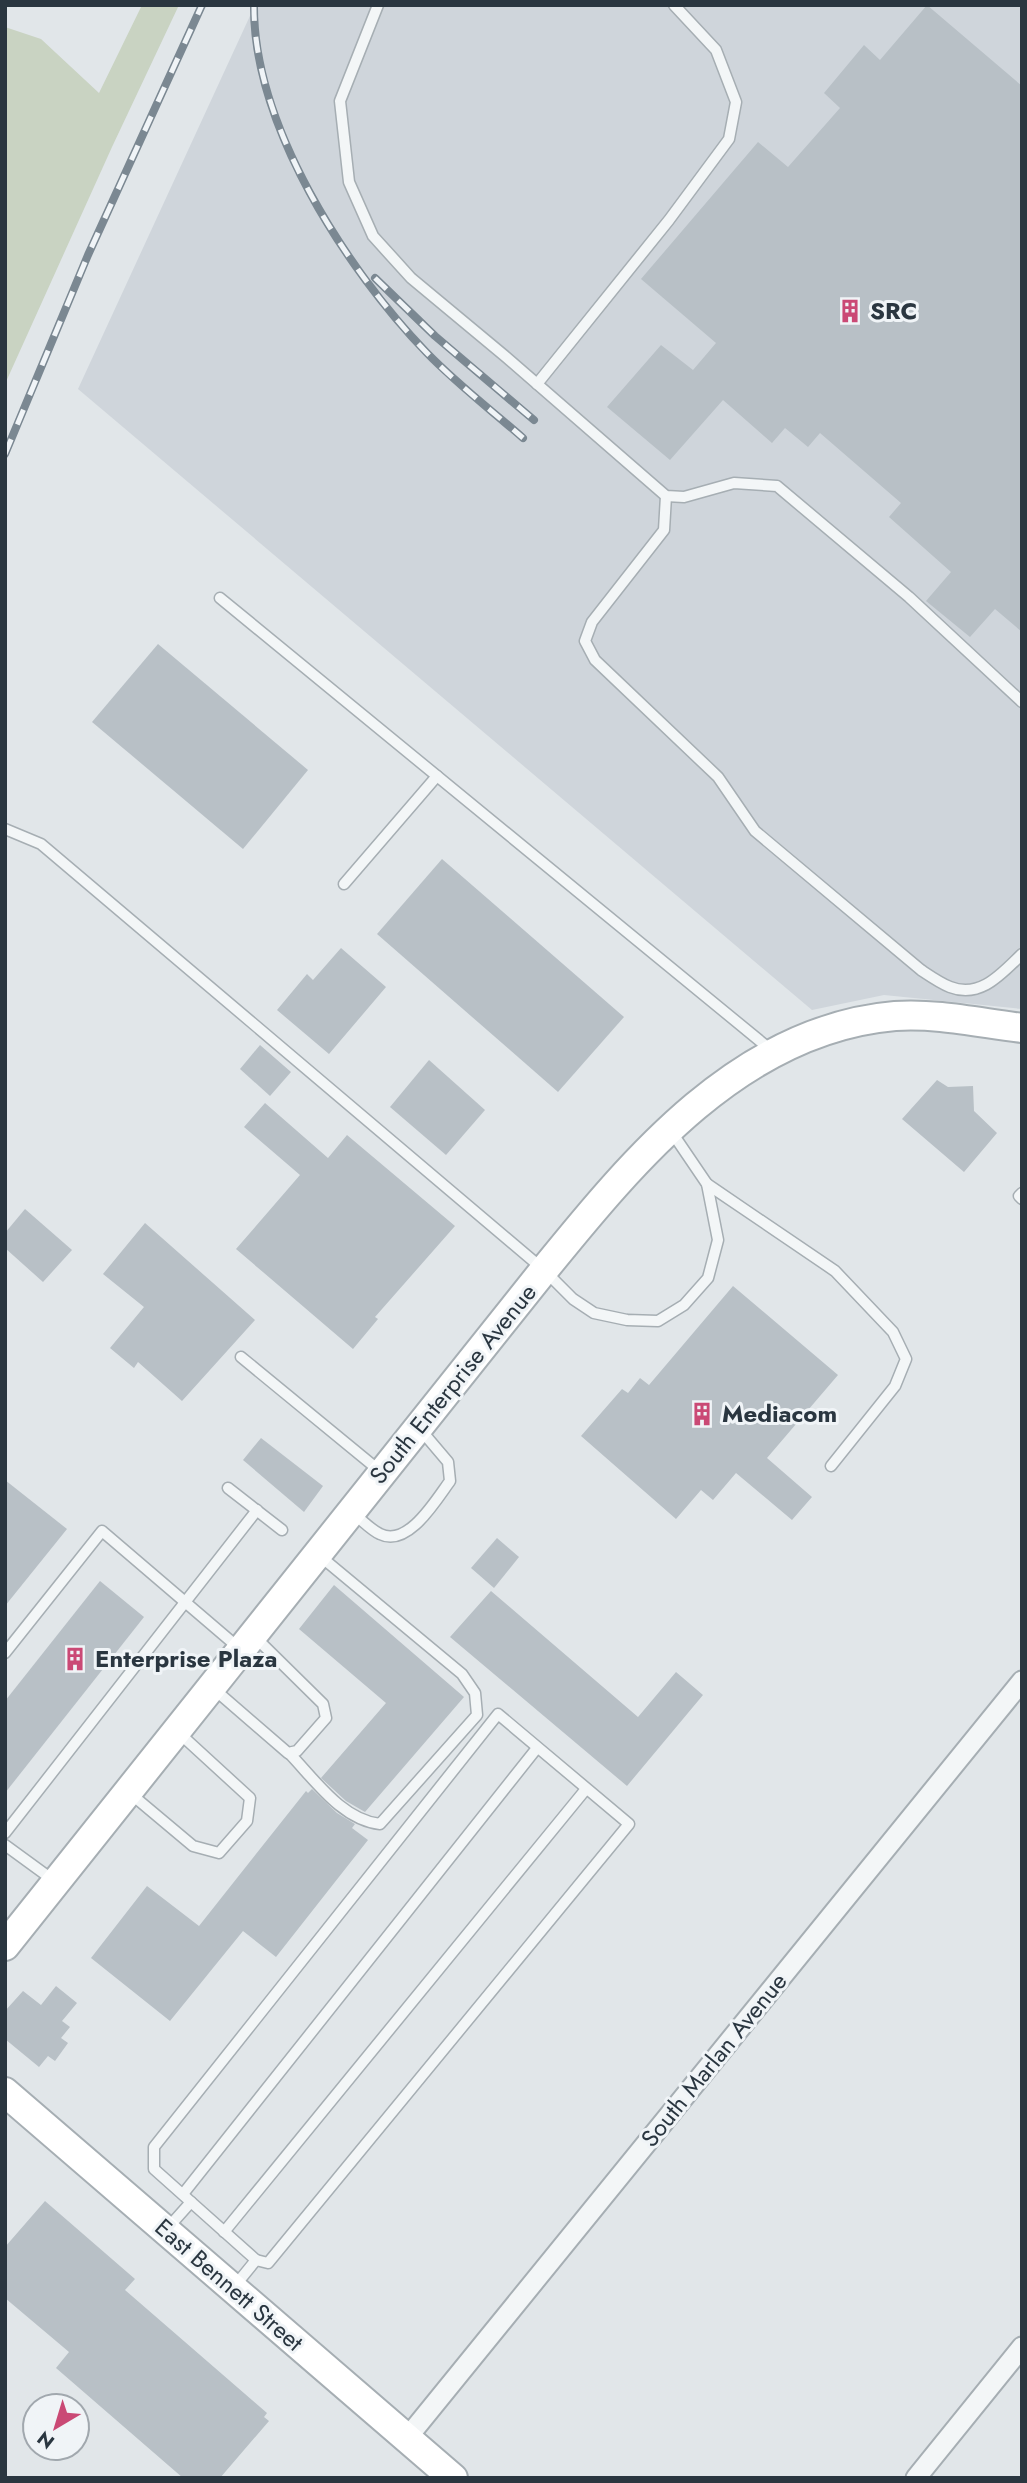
<svg xmlns="http://www.w3.org/2000/svg" width="1027" height="2483" font-family="Jost,sans-serif">
<rect width="100%" height="100%" fill="#e1e6e9"/>
<!-- built -->
<path fill="#cfd5db" d="M255,5H1022V1009L884,995L812,1010L78,389Z"/>
<!-- green -->
<path fill="#c9d3c2" d="M142,5H179L112,147L5,384V27L41,39L99,93Z"/>
<!-- building -->
<g fill="#b8c0c6">
<path d="M927,5L1022,86V632L995,609L970,637L926,601L951,572L889,517L901,503L820,433L808,447L785,428L772,443L723,400L670,460L607,407L661,345L693,370L716,343L641,279L758,142L788,167L840,108L824,93L864,45L880,60Z"/>
<path d="M158,644L308,770L243,849L92,722Z"/>
<path d="M442,859L624,1017L558,1092L377,934Z"/>
<path d="M341,948L386,987L329,1054L277,1010L307,974L313,980Z"/>
<path d="M260,1045L291,1072L270,1096L240,1069Z"/>
<path d="M429,1060L485,1110L446,1155L390,1107Z"/>
<path d="M937,1080L948,1087L973,1086L974,1111L997,1133L964,1172L902,1119Z"/>
<path d="M265,1103L328,1158L347,1135L455,1226L375,1317L378,1319L353,1349L236,1249L300,1175L244,1127Z"/>
<path d="M25,1209L72,1250L43,1282L5,1248V1233Z"/>
<path d="M145,1223L255,1320L182,1401L138,1362L134,1368L110,1348L144,1307L103,1274Z"/>
<path d="M733,1286L838,1375L767,1458L812,1497L792,1520L736,1473L713,1500L701,1490L676,1519L581,1436L622,1389L628,1393L640,1378L649,1385Z"/>
<path d="M261,1438L323,1486L304,1512L243,1460Z"/>
<path d="M5,1480L67,1529L5,1606Z"/>
<path d="M497,1538L519,1557L494,1588L471,1568Z"/>
<path d="M100,1581L144,1617L5,1793V1701Z"/>
<path d="M334,1585L464,1697L365,1812L346,1801L321,1778L386,1703L299,1629Z"/>
<path d="M491,1591L638,1717L676,1672L703,1695L627,1786L450,1637Z"/>
<path d="M312,1789L337,1813L355,1824L352,1828L368,1840L276,1957L243,1931L170,2021L91,1958L147,1886L199,1926L306,1791L308,1793Z"/>
<path d="M56,1986L77,2003L62,2021L70,2027L61,2038L68,2043L55,2061L48,2056L39,2067L5,2039V2011L23,1991L41,2005Z"/>
<path d="M45,2201L135,2279L125,2290L267,2413L264,2417L269,2421L220,2478H183L56,2368L69,2352L5,2298V2247Z"/>
</g>
<g fill="none" stroke-linecap="round" stroke-linejoin="round">
<!-- lane casing -->
<g stroke="#a6aeb3" stroke-width="13">
<g id="lane">
<path d="M378,5L340,101L349,182L373,236L411,278L506,357L666,496L684,497L734,483L777,486L909,597L1022,702"/>
<path d="M537,384L669,220L729,139L736,102L716,50L674,5"/>
<path d="M666,496L664,530L592,622L585,641L595,660L718,777L755,831L921,970C930,976 940,983 950,987C981,999 1002,973 1022,954"/>
<path d="M220,598L771,1050"/>
<path d="M5,829L41,844L544,1270L573,1299L594,1313L627,1320L658,1321L684,1305L708,1278L718,1240L707,1184L671,1131"/>
<path d="M344,884L437,776"/>
<path d="M707,1184L835,1271L893,1332L906,1359L895,1386L831,1466"/>
<path d="M1022,1193L1019,1196L1022,1199"/>
<path d="M241,1357L381,1472"/>
<path d="M228,1488L282,1530"/>
<path d="M354,1514C362,1520 371,1530 380,1534C408,1548 436,1500 450,1481L448,1462L420,1429"/>
<path d="M5,1653L102,1531L240,1649"/>
<path d="M214,1689L288,1753L297,1751L326,1718L323,1704L255,1637"/>
<path d="M289,1753C315,1780 342,1820 380,1824L477,1715L475,1693L462,1674L320,1556"/>
<path d="M131,1794L193,1846L219,1853L247,1821L250,1798L178,1732"/>
<path d="M5,1833L257,1510"/>
<path d="M5,1845L53,1880"/>
<path d="M183,2194L537,1748"/>
<path d="M191,2202L256,2260"/>
<path d="M166,2230L191,2202L154,2169V2147L498,1714L629,1824L268,2263L256,2260L234,2287"/>
<path d="M224,2232L586,1789"/>
</g>
</g>
<!-- street casing -->
<g stroke="#a6aeb3" stroke-width="23">
<g id="street">
<path d="M407,2438L1022,1681"/>
<path d="M916,2478L1022,2347"/>
</g>
</g>
<!-- secondary casing -->
<g stroke="#a6aeb3" stroke-width="32">
<g id="secondary">
<path d="M5,1946L544,1270C634,1159 741,1029 895,1016C937,1013 980,1023 1022,1028"/>
<path d="M5,2092L453,2478"/>
</g>
</g>
<!-- lane -->
<use href="#lane" stroke="#f3f6f7" stroke-width="10"/>
<!-- street -->
<use href="#street" stroke="#f3f6f7" stroke-width="19"/>
<!-- secondary -->
<use href="#secondary" stroke="#fff" stroke-width="28"/>
<!-- rail casing -->
<g stroke="#7b8892" stroke-width="8">
<g id="rail">
<path d="M254,5C253,125 346,269 427,353C456,383 491,410 523,438"/>
<path d="M375,278L435,336L534,420"/>
<path d="M5,454L88,255L202,5"/>
</g>
</g>
<!-- rail -->
<use href="#rail" stroke="#f0f4f7" stroke-width="5" stroke-dasharray="16" stroke-linecap="butt"/>
</g>
<!-- icons -->
<defs>
<g id="building-bare" transform="scale(1.89)"><path d="M-4-6H4V6H1V3H-1V6H-4ZM-2.5-4.3h1.7v1.8h-1.7ZM.8-4.3h1.7v1.8H.8ZM-2.5-1h1.7V.8h-1.7ZM.8-1h1.7V.8H.8Z" fill="#ca4975" stroke="#f0f4f7" stroke-width="2.5" paint-order="stroke"/></g>
</defs>
<g fill-rule="evenodd">
<use href="#building-bare" x="850" y="311"/>
<use href="#building-bare" x="702" y="1414"/>
<use href="#building-bare" x="75" y="1659"/>
</g>
<g text-anchor="middle" stroke-width="6" stroke-linejoin="round" paint-order="stroke">
<!-- poi labels -->
<g font-size="24" font-weight="bold" fill="#2a3640" stroke="#f0f4f7" text-anchor="start">
<text x="870" y="319">SRC</text>
<text x="722" y="1422">Mediacom</text>
<text x="95" y="1667">Enterprise Plaza</text>
</g>
<!-- street labels -->
<g font-size="24" fill="#2a3640" stroke="#f0f4f7">
<text transform="translate(453 1384) rotate(-51)" y="8">South Enterprise Avenue</text>
<text transform="translate(714 2060) rotate(-51)" y="8">South Marlan Avenue</text>
<text transform="translate(229 2285) rotate(41)" y="8">East Bennett Street</text>
</g>
</g>
<!-- border -->
<rect width="1027" height="2483" fill="none" stroke="#2a3640" stroke-width="14"/>
<!-- north arrow -->
<g transform="translate(56 2427) rotate(218)"><circle r="33" fill="#f0f4f7" stroke="#a1a8ae" stroke-width="2"/>
<path d="M0-5L12 26L0 18L-12 26Z" fill="#ca4975"/>
<text y="-10" font-size="19" font-weight="bold" text-anchor="middle" fill="#2a3640">N</text>
</g>
</svg>
